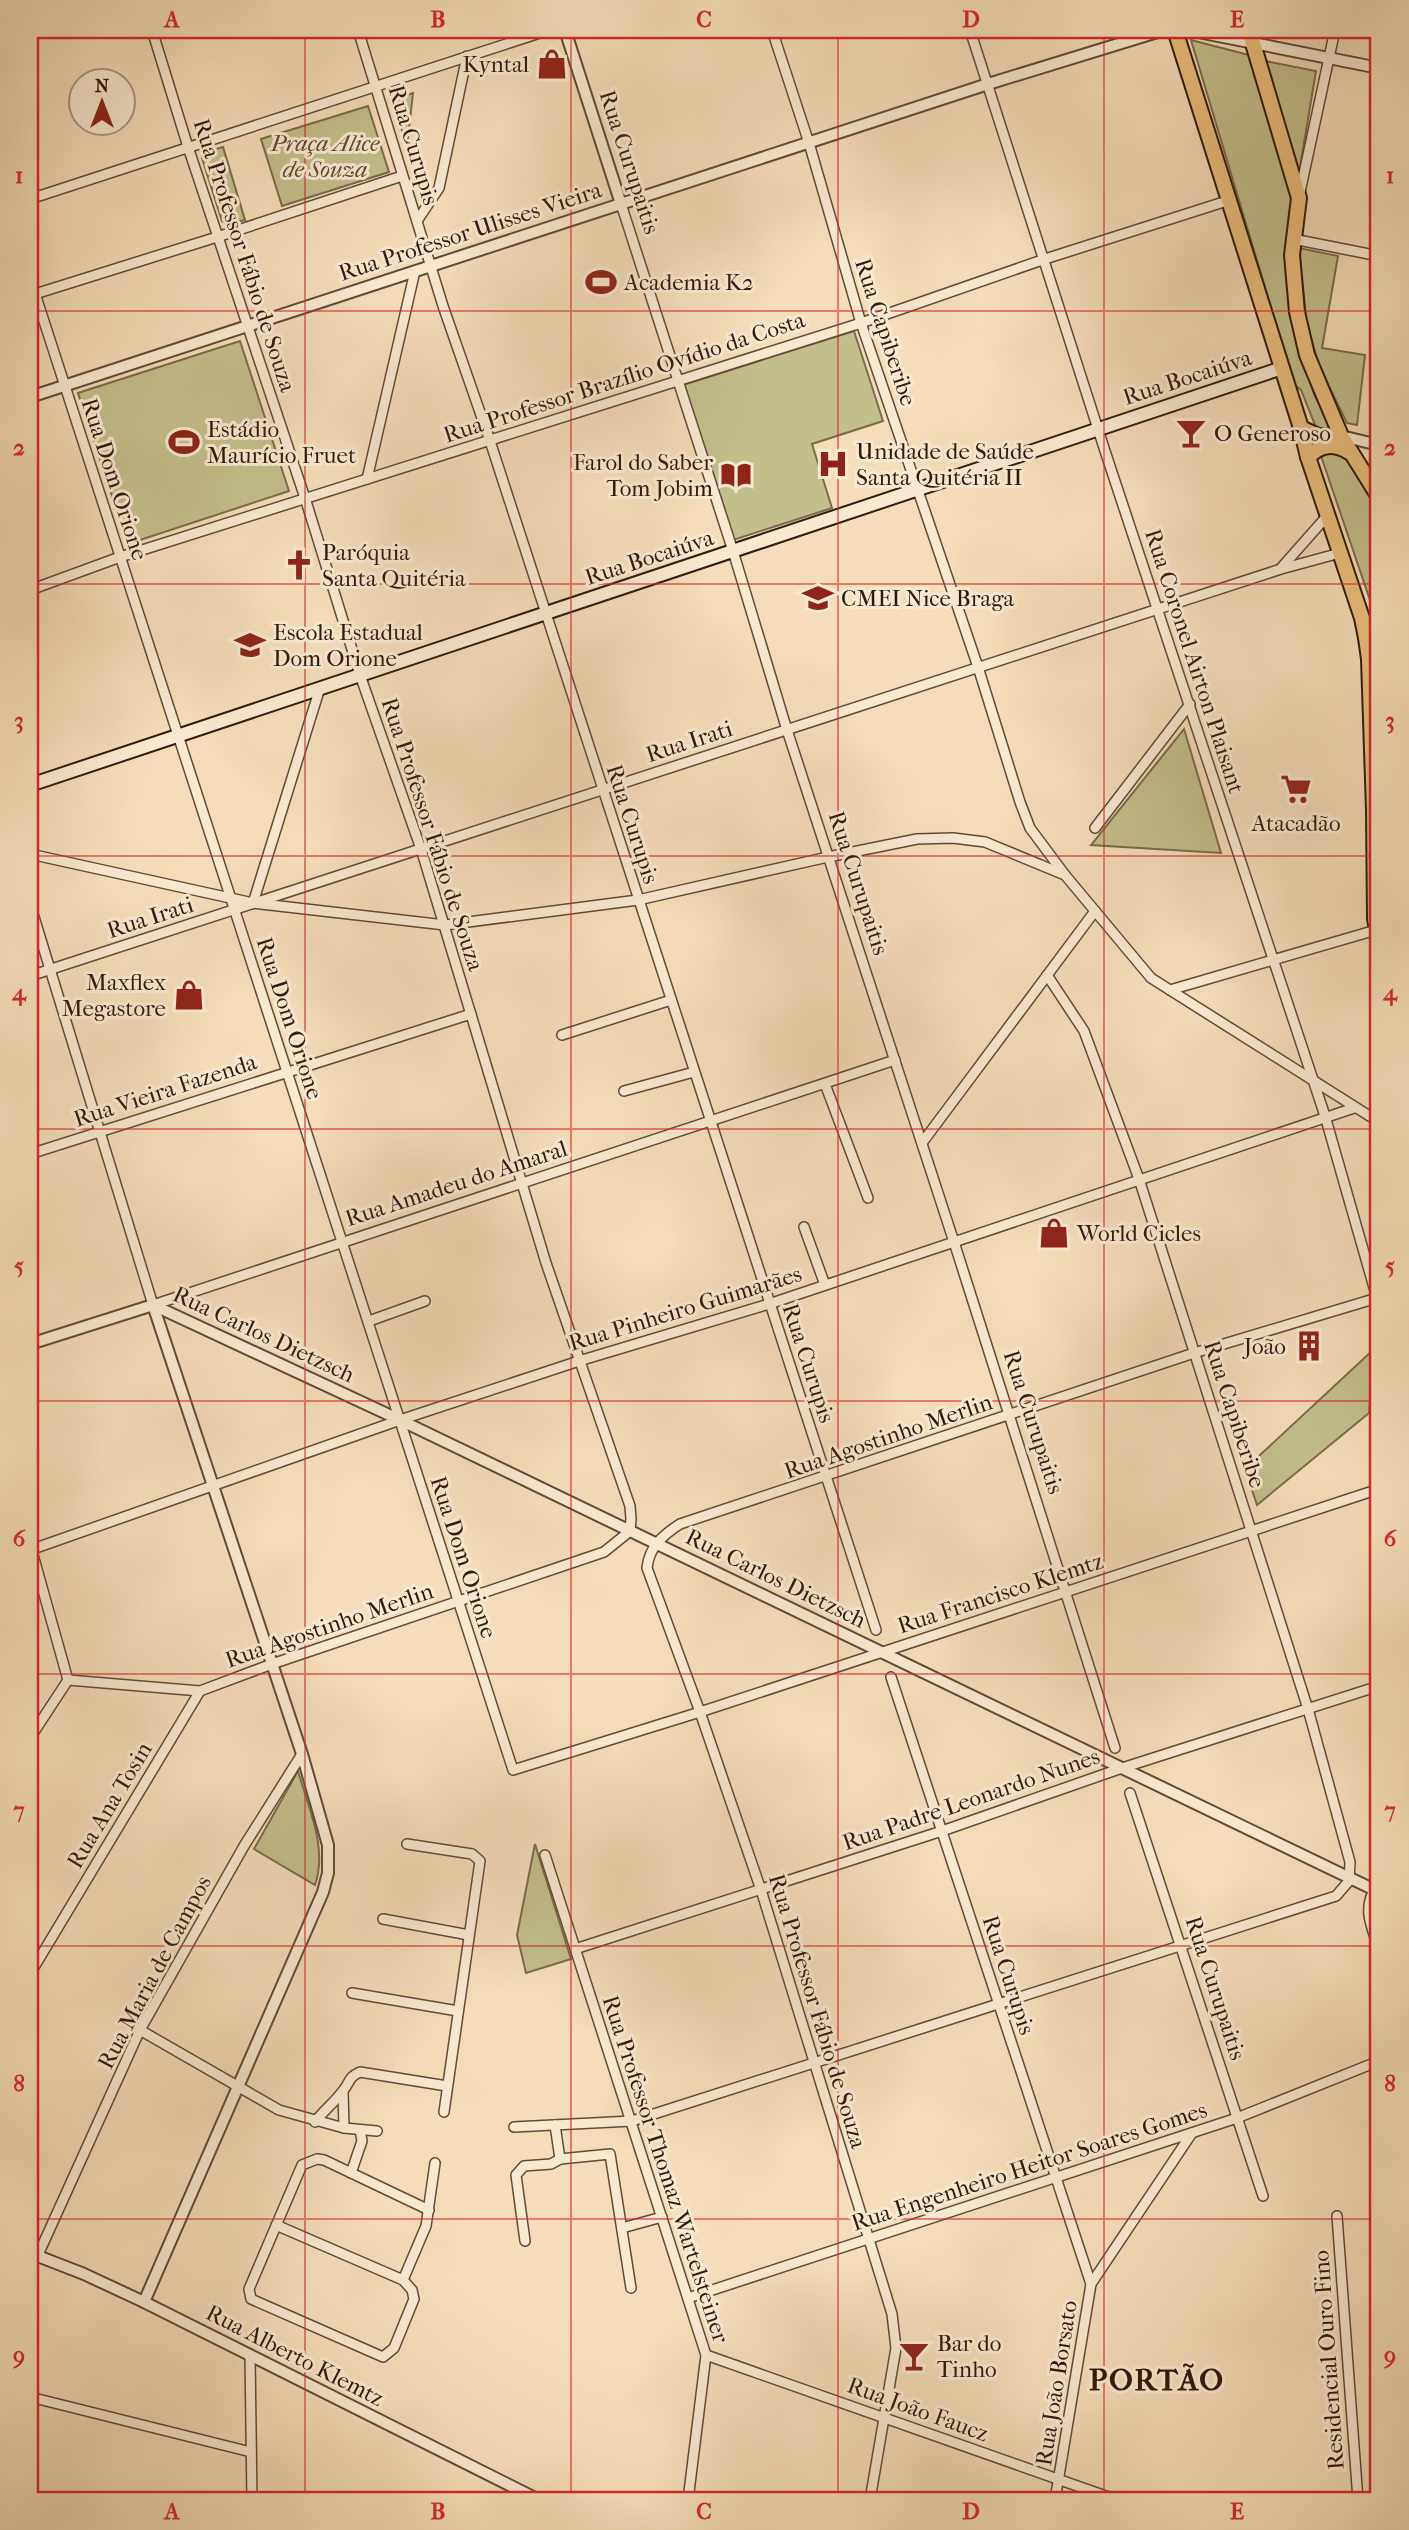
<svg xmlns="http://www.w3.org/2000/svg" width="1409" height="2530" font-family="'IM FELL French Canon',serif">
<rect width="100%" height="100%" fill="#f4ddb8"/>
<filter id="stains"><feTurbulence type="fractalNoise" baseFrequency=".00286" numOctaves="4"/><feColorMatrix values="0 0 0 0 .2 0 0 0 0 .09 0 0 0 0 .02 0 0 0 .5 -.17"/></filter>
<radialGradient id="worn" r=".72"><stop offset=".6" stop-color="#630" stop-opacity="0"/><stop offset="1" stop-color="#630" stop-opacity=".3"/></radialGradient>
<!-- green -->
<g fill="#c2bf8a" stroke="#7a6c4c" stroke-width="2">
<path d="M1191,40L1249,55L1293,200L1296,335L1314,394L1332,429L1317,430L1301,390L1294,384Z"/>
<path d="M1265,61L1316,71L1299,173Z"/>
<path d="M413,93L407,147L393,100Z"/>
<path d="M368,106L389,172L282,206L261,139Z"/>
<path d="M223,147L245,220L228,224L222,221L202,158L206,152Z"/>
<path d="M1299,248L1338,256L1322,348L1365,355L1357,425L1347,423L1320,368L1307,326Z"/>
<path d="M854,331L883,421L812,444L832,508L733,540L683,385Z"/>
<path d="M240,341L289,491L128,544L78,393Z"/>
<path d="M1319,450H1342L1379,512V908L1374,612Z"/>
<path d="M1184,729L1221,853L1091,845Z"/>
<path d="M1373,1350L1369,1413L1257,1505L1245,1469Z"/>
<path d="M298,1771C308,1807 328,1848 315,1885L254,1849Z"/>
<path d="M535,1844L571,1959L526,1973L517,1935Z"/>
</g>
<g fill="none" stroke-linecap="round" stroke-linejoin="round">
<!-- minor casing -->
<g stroke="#624a38" stroke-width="12">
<g id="minor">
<path d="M358,30L443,306L490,441L876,1630"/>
<path d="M772,30L809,143L861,323L978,667L1020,802L1030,828L1065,875"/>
<path d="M970,30L1105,451L1325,1116L1379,1305"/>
<path d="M1300,192L1335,30"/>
<path d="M30,199L549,30"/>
<path d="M621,204L733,551L787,730L954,1242L1115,1748"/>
<path d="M417,221L439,188L467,56"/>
<path d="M1293,239L1379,256"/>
<path d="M30,278L513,1770L700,1712L1379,1489"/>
<path d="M35,294L217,237L402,176"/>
<path d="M367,479L415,271"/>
<path d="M1282,567L1328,515"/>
<path d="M30,590L120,557L861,323L1045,259L1230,200"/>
<path d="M1095,828L1190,704"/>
<path d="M30,854L253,903L445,925L638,900L828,857L917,839L953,838L985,842L1065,875L1151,978L1379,1122"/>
<path d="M253,903L320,688"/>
<path d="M30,904L153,1305L895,1060"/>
<path d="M30,976L1281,569L1340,553"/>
<path d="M1170,990L1376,930"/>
<path d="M562,1035L671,1000"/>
<path d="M825,1084L868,1198"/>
<path d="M624,1091L694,1072"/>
<path d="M922,1143L1095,911"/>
<path d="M30,1154L471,1014"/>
<path d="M804,1227L825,1285"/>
<path d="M369,1321L425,1301"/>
<path d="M30,1544L68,1680"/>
<path d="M30,1550L400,1420L579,1361L769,1304L1354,1108"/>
<path d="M891,1677L1091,2284"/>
<path d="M68,1680L200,1691L272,1664L604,1552L630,1531L631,1519L630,1506L546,1263L421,849L360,675L305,498L188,147L152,30"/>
<path d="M30,1738L68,1680"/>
<path d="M1130,1793L1263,2196"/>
<path d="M407,1844L472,1854L480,1861L444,2112"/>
<path d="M545,1855L706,2355L688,2500"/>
<path d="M1379,1883C1361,1905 1370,1924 1379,1948"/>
<path d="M383,1919L469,1935"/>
<path d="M575,1949L942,1831L1122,1768L1379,1686"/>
<path d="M30,1974L200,1691"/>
<path d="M352,1993L458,2011"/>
<path d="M140,2030L279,2110L344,2128L377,2131"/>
<path d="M343,2092L344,2128"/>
<path d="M315,2122C323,2111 334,2103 342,2092C351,2082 347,2078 360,2072L447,2086"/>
<path d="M514,2127L632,2121L1336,1896L1349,1881L1350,1862L1308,1709L1139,1179L1084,1031L1047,975"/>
<path d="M560,2159L610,2154L631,2288"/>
<path d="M351,2173L362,2141L360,2130"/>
<path d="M1337,2216L1358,2500"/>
<path d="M276,2225L403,2280L412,2290L414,2299L394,2348L383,2357L251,2299L249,2289L302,2165L317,2159L324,2160L429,2210"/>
<path d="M622,2228L662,2217"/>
<path d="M525,2241L516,2175L524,2166L551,2164L560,2159L555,2125"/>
<path d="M38,2255L140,2030L244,1846L302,1754"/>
<path d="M403,2280L426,2226L435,2163"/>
<path d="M688,2298L1237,2118L1379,2061"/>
<path d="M706,2355L1117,2500"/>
<path d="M250,2357L252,2500"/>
<path d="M30,2397L251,2452"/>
<path d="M870,2500L896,2348L892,2314L761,1890L700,1712L647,1568C649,1547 663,1535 680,1524L1194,1353L1377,1298"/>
<path d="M1055,2500L1091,2284L1192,2133"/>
</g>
</g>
<!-- tertiary casing -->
<g stroke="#624a38" stroke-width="14">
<g id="tertiary">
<path d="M565,30L621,204"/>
<path d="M1188,30L1379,68"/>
<path d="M30,397L988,84L1164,30"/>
<path d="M1341,436L1379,445"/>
<path d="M153,1305L400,1420L1379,1892"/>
<path d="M30,1344L153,1305"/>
<path d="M30,2253L84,2274L144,2302L539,2500"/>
<path d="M144,2302L323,1892L328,1873V1845L302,1754L153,1305"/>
</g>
</g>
<!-- secondary casing -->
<g stroke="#32190d" stroke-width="16">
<path id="secondary" d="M30,785L1282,368"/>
</g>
<!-- primary casing -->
<g stroke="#32190d" stroke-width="18">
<g id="primary">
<path d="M1175,30L1301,428L1308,457L1362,618L1366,638L1369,659L1374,810L1375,919L1379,941"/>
<path d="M1249,30L1299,198L1292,255L1297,312L1307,355L1341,436L1379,497"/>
<path d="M1301,428L1318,436H1339"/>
<path d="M1308,457C1321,444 1334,443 1349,452"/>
</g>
</g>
<!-- minor -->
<use href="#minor" stroke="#f8e9d1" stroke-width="9"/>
<!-- tertiary -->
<use href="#tertiary" stroke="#f8e9d1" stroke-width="10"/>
<!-- secondary -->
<use href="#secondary" stroke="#f8e9d1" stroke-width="12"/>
<!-- primary -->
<use href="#primary" stroke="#eabe7c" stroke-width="14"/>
</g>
<!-- grid -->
<path fill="none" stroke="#d62828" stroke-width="2" stroke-opacity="0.55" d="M305,30V2500M571,30V2500M838,30V2500M1104,30V2500M30,311H1379M30,584H1379M30,856H1379M30,1129H1379M30,1401H1379M30,1674H1379M30,1946H1379M30,2219H1379"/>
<!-- icons -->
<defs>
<g id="shop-bare" transform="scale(2.415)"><path d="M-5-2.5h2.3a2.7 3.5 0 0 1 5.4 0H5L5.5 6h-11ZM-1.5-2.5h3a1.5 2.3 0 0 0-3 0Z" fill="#8f2418" stroke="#f8e9d1" stroke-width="2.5" paint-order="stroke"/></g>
<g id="stadium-bare" transform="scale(2.415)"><path d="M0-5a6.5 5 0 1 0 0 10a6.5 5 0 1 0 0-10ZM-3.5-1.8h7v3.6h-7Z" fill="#8f2418" stroke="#f8e9d1" stroke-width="2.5" paint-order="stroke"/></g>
<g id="bar-bare" transform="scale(2.415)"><path d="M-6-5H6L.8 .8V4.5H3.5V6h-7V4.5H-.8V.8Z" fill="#8f2418" stroke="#f8e9d1" stroke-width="2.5" paint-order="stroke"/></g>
<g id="hospital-bare" transform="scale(2.415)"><path d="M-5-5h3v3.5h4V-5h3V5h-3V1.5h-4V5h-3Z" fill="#8f2418" stroke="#f8e9d1" stroke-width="2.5" paint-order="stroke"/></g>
<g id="library-bare" transform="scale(2.415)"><path d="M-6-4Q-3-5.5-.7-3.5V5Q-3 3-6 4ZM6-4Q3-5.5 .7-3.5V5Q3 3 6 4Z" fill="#8f2418" stroke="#f8e9d1" stroke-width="2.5" paint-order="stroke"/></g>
<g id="church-bare" transform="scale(2.415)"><path d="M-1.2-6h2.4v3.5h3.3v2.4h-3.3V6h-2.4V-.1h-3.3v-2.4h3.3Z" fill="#8f2418" stroke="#f8e9d1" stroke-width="2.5" paint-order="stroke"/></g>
<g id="school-bare" transform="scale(2.415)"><path d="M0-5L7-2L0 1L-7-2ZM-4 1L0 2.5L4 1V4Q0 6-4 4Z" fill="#8f2418" stroke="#f8e9d1" stroke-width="2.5" paint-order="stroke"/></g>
<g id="supermarket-bare" transform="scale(2.415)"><path d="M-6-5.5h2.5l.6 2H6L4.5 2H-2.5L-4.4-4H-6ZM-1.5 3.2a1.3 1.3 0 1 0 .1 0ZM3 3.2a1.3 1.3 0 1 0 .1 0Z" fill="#8f2418" stroke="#f8e9d1" stroke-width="2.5" paint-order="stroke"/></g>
<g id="building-bare" transform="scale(2.415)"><path d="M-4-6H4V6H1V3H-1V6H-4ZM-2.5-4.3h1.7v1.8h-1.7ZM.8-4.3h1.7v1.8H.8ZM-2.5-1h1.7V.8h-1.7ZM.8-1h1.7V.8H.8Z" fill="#8f2418" stroke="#f8e9d1" stroke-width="2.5" paint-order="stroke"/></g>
</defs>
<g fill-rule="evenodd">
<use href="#shop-bare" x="552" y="64"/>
<use href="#stadium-bare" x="601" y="282"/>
<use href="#bar-bare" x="1191" y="433"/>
<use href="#stadium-bare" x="184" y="442"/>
<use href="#hospital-bare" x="833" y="464"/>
<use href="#library-bare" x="736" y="475"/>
<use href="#church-bare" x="299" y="565"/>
<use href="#school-bare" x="818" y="598"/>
<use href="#school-bare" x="250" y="645"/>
<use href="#supermarket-bare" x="1296" y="789"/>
<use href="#shop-bare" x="189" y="995"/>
<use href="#shop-bare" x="1054" y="1233"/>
<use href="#building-bare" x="1309" y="1346"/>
<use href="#bar-bare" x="914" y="2356"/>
</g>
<g text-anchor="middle" stroke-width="6" stroke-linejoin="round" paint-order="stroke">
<!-- poi labels -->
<g font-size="23" fill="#32190d" stroke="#f8e9d1" text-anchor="start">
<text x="529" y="72" text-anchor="end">Kyntal</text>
<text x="624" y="290">Academia K2</text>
<text x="207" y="437">Estádio<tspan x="207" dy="26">Maurício Fruet</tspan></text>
<text x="1214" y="441">O Generoso</text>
<text x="856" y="459">Unidade de Saúde<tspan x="856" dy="26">Santa Quitéria II</tspan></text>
<text x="713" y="470" text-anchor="end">Farol do Saber<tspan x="713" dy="26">Tom Jobim</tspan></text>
<text x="322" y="560">Paróquia<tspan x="322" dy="26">Santa Quitéria</tspan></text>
<text x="841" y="606">CMEI Nice Braga</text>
<text x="273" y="640">Escola Estadual<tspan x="273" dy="26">Dom Orione</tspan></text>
<text x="1296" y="831" text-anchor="middle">Atacadão</text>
<text x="166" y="990" text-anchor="end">Maxflex<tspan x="166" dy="26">Megastore</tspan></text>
<text x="1077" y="1241">World Cicles</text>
<text x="1286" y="1354" text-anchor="end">João</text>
<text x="937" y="2351">Bar do<tspan x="937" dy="26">Tinho</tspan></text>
</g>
<!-- park labels -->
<g font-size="23" font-style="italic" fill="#5d4b32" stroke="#f8e9d1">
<text x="325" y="151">Praça Alice<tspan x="325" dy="26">de Souza</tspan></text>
</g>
<!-- street labels -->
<g font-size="23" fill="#32190d" stroke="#f8e9d1">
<text transform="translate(414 145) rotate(73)" y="8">Rua Curupis</text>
<text transform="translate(630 162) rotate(72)" y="8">Rua Curupaitis</text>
<text transform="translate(470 231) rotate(-18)" y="8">Rua Professor Ulisses Vieira</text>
<text transform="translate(245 255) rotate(72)" y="8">Rua Professor Fábio de Souza</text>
<text transform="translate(886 332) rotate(72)" y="8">Rua Capiberibe</text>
<text transform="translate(624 377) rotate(-18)" y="8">Rua Professor Brazílio Ovídio da Costa</text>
<text transform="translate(1187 377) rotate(-18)" y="8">Rua Bocaiúva</text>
<text transform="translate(115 479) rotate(72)" y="8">Rua Dom Orione</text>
<text transform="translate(649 557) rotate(-18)" y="8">Rua Bocaiúva</text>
<text transform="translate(1195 661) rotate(72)" y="8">Rua Coronel Airton Plaisant</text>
<text transform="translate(689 741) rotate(-18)" y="8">Rua Irati</text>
<text transform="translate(633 824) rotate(72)" y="8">Rua Curupis</text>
<text transform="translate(433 834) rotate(72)" y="8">Rua Professor Fábio de Souza</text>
<text transform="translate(859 883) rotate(72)" y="8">Rua Curupaitis</text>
<text transform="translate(150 917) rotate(-18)" y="8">Rua Irati</text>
<text transform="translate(290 1018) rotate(72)" y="8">Rua Dom Orione</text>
<text transform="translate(165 1090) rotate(-18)" y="8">Rua Vieira Fazenda</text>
<text transform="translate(456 1183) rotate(-18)" y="8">Rua Amadeu do Amaral</text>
<text transform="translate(685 1308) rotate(-17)" y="8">Rua Pinheiro Guimarães</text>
<text transform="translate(264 1334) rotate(25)" y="8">Rua Carlos Dietzsch</text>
<text transform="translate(809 1363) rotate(72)" y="8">Rua Curupis</text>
<text transform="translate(1235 1414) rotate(72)" y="8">Rua Capiberibe</text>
<text transform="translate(1034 1422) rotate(72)" y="8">Rua Curupaitis</text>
<text transform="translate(888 1436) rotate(-19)" y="8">Rua Agostinho Merlin</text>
<text transform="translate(464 1557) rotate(72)" y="8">Rua Dom Orione</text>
<text transform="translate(776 1578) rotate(26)" y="8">Rua Carlos Dietzsch</text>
<text transform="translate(1000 1593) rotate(-18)" y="8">Rua Francisco Klemtz</text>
<text transform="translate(329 1625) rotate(-19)" y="8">Rua Agostinho Merlin</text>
<text transform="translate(971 1799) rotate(-19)" y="8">Rua Padre Leonardo Nunes</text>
<text transform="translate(109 1805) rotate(-59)" y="8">Rua Ana Tosin</text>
<text transform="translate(154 1972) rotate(-62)" y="8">Rua Maria de Campos</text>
<text transform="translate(1009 1975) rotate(72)" y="8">Rua Curupis</text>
<text transform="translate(1216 1988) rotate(72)" y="8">Rua Curupaitis</text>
<text transform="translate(818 2011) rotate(73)" y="8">Rua Professor Fábio de Souza</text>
<text transform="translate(1029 2166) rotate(-18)" y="8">Rua Engenheiro Heitor Soares Gomes</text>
<text transform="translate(666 2169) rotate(72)" y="8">Rua Professor Thomaz Wartelsteiner</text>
<text transform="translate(295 2355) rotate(27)" y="8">Rua Alberto Klemtz</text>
<text transform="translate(1328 2360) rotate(-94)" y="8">Residencial Ouro Fino</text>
<text transform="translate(1056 2383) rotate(-81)" y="8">Rua João Borsato</text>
<text transform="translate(918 2409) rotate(20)" y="8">Rua João Faucz</text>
</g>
<!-- district labels -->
<g font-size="30" font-weight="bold" letter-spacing="2" fill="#32190d" stroke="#f8e9d1">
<text x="1157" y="2390">PORTÃO</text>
</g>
</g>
<!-- margin -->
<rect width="1409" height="2530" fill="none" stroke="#f4ddb8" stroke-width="77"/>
<!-- north arrow -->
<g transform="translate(102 102)"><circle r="33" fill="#f8e9d1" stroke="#a99683" stroke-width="2"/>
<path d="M0-5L12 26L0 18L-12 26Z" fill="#8f2418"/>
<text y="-10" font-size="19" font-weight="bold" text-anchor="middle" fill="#32190d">N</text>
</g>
<rect x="38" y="38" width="1332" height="2454" fill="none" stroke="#d62828" stroke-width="2.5"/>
<g font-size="23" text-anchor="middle" font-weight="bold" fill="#d62828">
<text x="172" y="27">A</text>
<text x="438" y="27">B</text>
<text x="704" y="27">C</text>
<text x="971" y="27">D</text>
<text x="1237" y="27">E</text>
<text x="19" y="183">1</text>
<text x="1390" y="183">1</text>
<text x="19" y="455">2</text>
<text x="1390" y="455">2</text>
<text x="19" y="728">3</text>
<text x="1390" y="728">3</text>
<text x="19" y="1000">4</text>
<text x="1390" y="1000">4</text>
<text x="19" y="1273">5</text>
<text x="1390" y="1273">5</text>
<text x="19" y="1546">6</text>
<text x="1390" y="1546">6</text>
<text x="19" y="1818">7</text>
<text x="1390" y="1818">7</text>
<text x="19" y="2091">8</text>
<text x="1390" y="2091">8</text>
<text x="19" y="2363">9</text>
<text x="1390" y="2363">9</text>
<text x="172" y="2519">A</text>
<text x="438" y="2519">B</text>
<text x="704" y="2519">C</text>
<text x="971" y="2519">D</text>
<text x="1237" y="2519">E</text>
</g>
<rect width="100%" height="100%" filter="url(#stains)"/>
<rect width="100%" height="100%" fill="url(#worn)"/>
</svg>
